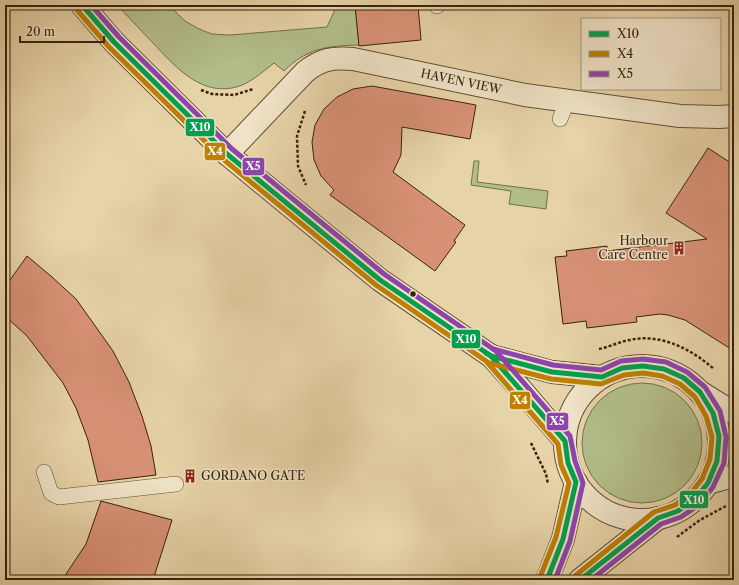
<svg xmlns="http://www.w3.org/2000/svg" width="739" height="585" font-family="'Libre Caslon Text',serif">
<rect width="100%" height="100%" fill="#e7d3a8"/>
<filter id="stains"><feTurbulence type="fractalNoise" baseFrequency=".005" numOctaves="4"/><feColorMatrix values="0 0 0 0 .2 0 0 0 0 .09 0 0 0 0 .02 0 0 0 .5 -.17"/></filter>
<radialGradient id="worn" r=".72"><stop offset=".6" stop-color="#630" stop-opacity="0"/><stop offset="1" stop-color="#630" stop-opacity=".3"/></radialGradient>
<!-- green -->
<g fill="#b2bd8a" stroke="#74704c">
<path d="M117,5H169L185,21L199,29L212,34L230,35L327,27L337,5H355L359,45C327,46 307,48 284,71L274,63C261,73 249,85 232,88C198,94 174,65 153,43C141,30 129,18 117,5Z"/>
<path d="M474,161H479L477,182L548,191L546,209L509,204L511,191L471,185Z"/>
<circle cx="642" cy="443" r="60"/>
</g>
<!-- building -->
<g fill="#d99176" stroke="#37230d">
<path d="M355,5H418L421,40L359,46Z"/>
<path d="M372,86L476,105L470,139L402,127L401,155L393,172L465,225L454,241L456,242L435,271L330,195L334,190L321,176L314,160L312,142L315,125L324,109L337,97L353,89Z"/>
<path d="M708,148L734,165V351L685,320L668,315L660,314L636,317L637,322L587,328L586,321L563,324L555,257L567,256L566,251L607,246V251L707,239L666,213Z"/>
<path d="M27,256L52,277L76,299L113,351L129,382L142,416L151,446L156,475L98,482L88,440L76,408L63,383L27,336L5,316V287Z"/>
<path d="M101,501L172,520L153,580H62L86,544Z"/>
</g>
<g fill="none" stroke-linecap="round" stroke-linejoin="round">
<!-- service casing -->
<g stroke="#634f34" stroke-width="16">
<g id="service">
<path d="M437,5V6"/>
<path d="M560,119L567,101"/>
<path d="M44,472L51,493L59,497L176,484"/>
</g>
</g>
<!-- minor casing -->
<g stroke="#634f34" stroke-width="24">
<g id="minor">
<path id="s1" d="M227,154L305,72C321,59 333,57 353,59L525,95L680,116L719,117L734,116"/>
<path d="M700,392L734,413"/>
<path d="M708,483L734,476"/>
</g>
</g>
<!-- tertiary casing -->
<g stroke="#634f34" stroke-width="24">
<g id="tertiary">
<path d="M82,5L114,42L227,154L380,280L491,356L519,387L565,441"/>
<path d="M491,356L552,372L602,377"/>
<circle cx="642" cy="443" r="77"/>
<path d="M547,580L563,539L576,482"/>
<path d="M580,580L658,518"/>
</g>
</g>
<!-- path -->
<g stroke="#37230d" stroke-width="2.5" stroke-dasharray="3 2" stroke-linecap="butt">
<path d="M201,90L212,94L234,95L253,89"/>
<path d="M305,111L297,136L298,166L306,185"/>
<path d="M599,349C609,347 619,342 629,340C661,333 691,349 714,369"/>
<path d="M531,443L546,474L548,484"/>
<path d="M677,537L700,520L726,506"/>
</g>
<!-- service -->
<use href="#service" stroke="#efe2c6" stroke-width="15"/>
<!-- minor -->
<use href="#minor" stroke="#efe2c6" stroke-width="22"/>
<!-- tertiary -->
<use href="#tertiary" stroke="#efe2c6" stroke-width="22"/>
<!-- bus-1 casing -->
<g stroke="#efe2c6" stroke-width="8">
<g id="bus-1">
<path d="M82,5L114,42L227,154L380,280L491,356L552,372L602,377L622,368L643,366L664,369L684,378L700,392L713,413L719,436L717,461L708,483L695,499L678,511L658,518L580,580"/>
<path d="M486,353L491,356L565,441L568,463L576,482L563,539L547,580"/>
</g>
</g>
<!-- bus-2 casing -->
<g stroke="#efe2c6" stroke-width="8">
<g id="bus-2">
<path d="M77,10L109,47L223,159L376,285L486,361L558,444L561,465L569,483L556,537L540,577"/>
<path d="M489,363L551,379L601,384L624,375L643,373L662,376L680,384L695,397L706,416L712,437L710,459L702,479L690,494L675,505L654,512L576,575"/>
</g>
</g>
<!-- bus-3 casing -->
<g stroke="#efe2c6" stroke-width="8">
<g id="bus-3">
<path d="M91,5L119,37L232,149L384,274L496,351L570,436L575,461L583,483L570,541L555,580"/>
<path d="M493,349L553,365L601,370L621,361L643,359L666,362L687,372L705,387L720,411L726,437L724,463L713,487L699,505L681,517L661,524L591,580"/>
</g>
</g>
<!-- bus-1 -->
<use href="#bus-1" stroke="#039f4e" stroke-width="5"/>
<!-- bus-2 -->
<use href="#bus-2" stroke="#bd7f04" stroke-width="5"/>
<!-- bus-3 -->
<use href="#bus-3" stroke="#8e44ad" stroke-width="5"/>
</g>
<!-- icons -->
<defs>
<g id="building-bare" transform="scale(1.08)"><path d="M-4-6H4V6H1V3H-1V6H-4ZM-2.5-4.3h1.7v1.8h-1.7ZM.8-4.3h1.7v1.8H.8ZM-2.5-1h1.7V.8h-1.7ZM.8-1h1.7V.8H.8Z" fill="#8f2418" stroke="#efe2c6" stroke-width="2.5" paint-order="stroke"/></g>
</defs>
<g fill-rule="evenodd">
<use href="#building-bare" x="679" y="248"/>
<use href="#building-bare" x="190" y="476"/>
</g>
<!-- markers -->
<circle fill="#37230d" stroke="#efe2c6" stroke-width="1.5" cx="413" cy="294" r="3.5"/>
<g text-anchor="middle" stroke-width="3" stroke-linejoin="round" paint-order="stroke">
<!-- street labels -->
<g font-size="12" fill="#37230d" stroke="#efe2c6">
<text dy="4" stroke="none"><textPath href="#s1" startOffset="275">HAVEN VIEW</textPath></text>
</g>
<!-- poi labels -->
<g font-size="12" fill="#37230d" stroke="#efe2c6" text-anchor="end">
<text x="668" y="245">Harbour<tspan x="668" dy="14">Care Centre</tspan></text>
<text x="201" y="480" text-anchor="start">GORDANO GATE</text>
</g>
</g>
<g stroke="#efe2c6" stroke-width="1.5">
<rect x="185" y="118" width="30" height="19" rx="4" fill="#039f4e"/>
<rect x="204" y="142" width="22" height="19" rx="4" fill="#bd7f04"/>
<rect x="242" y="157" width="23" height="19" rx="4" fill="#8e44ad"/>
<rect x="451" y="329" width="30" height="20" rx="4" fill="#039f4e"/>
<rect x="509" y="391" width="22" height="19" rx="4" fill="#bd7f04"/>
<rect x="546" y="412" width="23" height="19" rx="4" fill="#8e44ad"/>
<rect x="679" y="490" width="30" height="19" rx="4" fill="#039f4e"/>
</g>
<g font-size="11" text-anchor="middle" font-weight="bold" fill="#fff">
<text x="200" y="131">X10</text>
<text x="215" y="155">X4</text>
<text x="253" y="170">X5</text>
<text x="466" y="343">X10</text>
<text x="520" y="404">X4</text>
<text x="557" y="425">X5</text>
<text x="694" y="504">X10</text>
</g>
<!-- margin -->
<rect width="739" height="585" fill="none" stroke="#e7d3a8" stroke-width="20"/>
<rect x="6" y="6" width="727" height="573" fill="none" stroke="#37230d" stroke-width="2"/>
<rect x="10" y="10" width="719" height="565" fill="none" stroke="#37230d"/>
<!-- legend -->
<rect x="581" y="18" width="140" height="72" fill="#efe2c6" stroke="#a5967c"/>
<rect x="589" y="31" width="20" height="6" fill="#039f4e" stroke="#a5967c"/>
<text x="617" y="38" font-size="12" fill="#37230d">X10</text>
<rect x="589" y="51" width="20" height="6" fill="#bd7f04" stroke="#a5967c"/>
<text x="617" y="58" font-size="12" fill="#37230d">X4</text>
<rect x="589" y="71" width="20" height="6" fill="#8e44ad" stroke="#a5967c"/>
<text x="617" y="78" font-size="12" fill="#37230d">X5</text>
<!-- scale -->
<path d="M20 36v6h84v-6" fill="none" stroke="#37230d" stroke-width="2"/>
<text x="26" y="36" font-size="12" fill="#37230d" stroke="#efe2c6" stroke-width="3" paint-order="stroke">20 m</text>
<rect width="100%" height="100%" filter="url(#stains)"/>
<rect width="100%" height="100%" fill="url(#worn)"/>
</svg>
